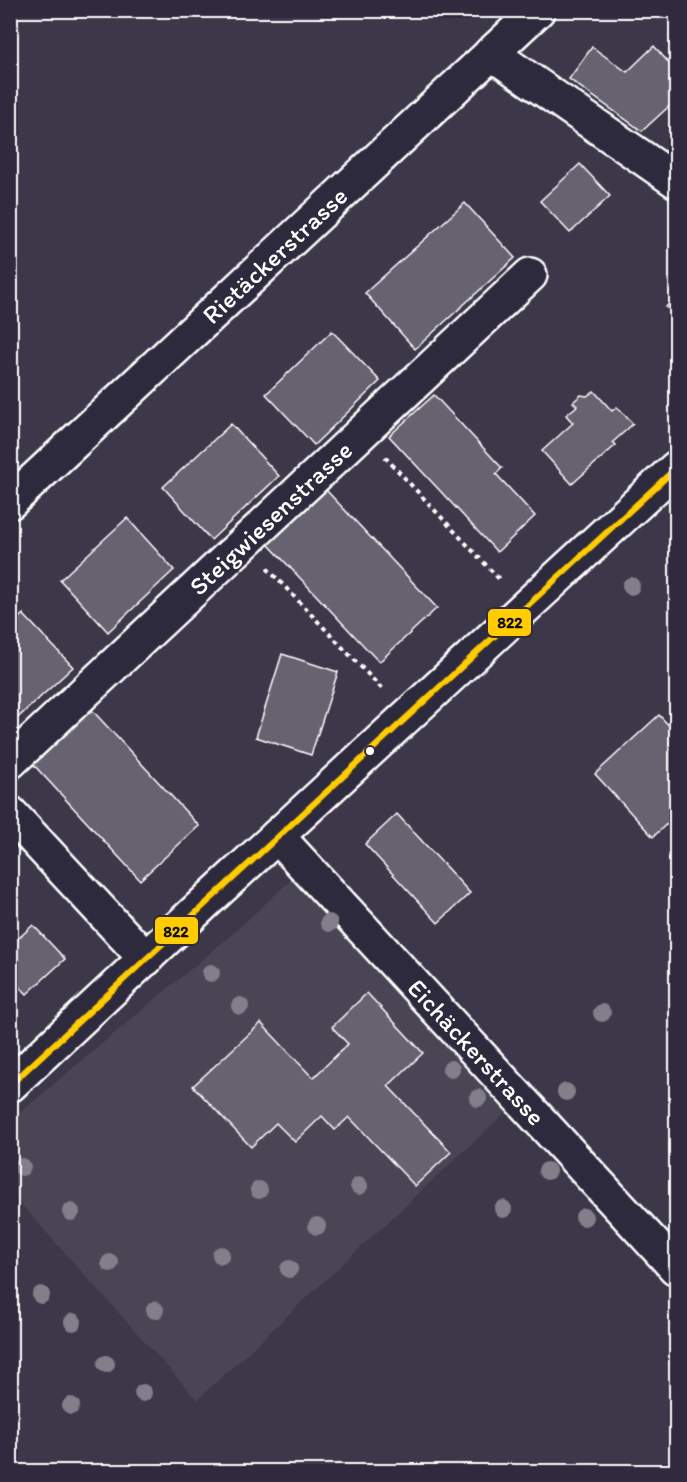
<svg xmlns="http://www.w3.org/2000/svg" width="687" height="1482" font-family="Itim,sans-serif">
<rect width="100%" height="100%" fill="#3c3749"/>
<filter id="ink" filterUnits="userSpaceOnUse"><feTurbulence type="fractalNoise" baseFrequency=".0167" numOctaves="2"/><feDisplacementMap in="SourceGraphic" scale="12" xChannelSelector="R" yChannelSelector="G"/><feConvolveMatrix kernelMatrix="1 2 1 2 8 2 1 2 1" color-interpolation-filters="sRGB"/></filter>
<g filter="url(#ink)">
<!-- built -->
<path fill="#494455" d="M305,867L520,1099L197,1400L11,1193L10,1121L231,935Z"/>
<!-- building -->
<g fill="#666270" stroke="#fff" stroke-width="1.5">
<path d="M654,46L676,71V100L642,131L569,79L592,47L627,72Z"/>
<path d="M580,164L610,196L570,233L540,201Z"/>
<path d="M465,203L515,258L415,349L365,293Z"/>
<path d="M676,296V318L666,307Z"/>
<path d="M332,331L380,381L314,445L266,394Z"/>
<path d="M594,391L612,411L617,407L633,424L613,442L616,445L572,484L542,451L573,423L566,415L577,406L573,402L581,395L587,396Z"/>
<path d="M434,395L502,468L496,474L535,516L497,552L389,436Z"/>
<path d="M231,424L279,476L211,540L163,487Z"/>
<path d="M326,490L437,608L379,662L268,544Z"/>
<path d="M127,518L174,570L108,632L60,580Z"/>
<path d="M23,614L73,667L10,725V626Z"/>
<path d="M282,654L338,672L311,755L256,737Z"/>
<path d="M91,709L199,826L140,880L32,763Z"/>
<path d="M659,715L676,733V794L675,796L676,798V815L653,837L595,774Z"/>
<path d="M397,814L470,893L438,923L365,844Z"/>
<path d="M33,925L65,959L27,994L10,977V946Z"/>
<path d="M367,993L423,1053L388,1086L451,1152L415,1186L349,1117L335,1130L322,1116L295,1142L276,1123L251,1147L193,1086L261,1023L313,1078L348,1044L332,1027Z"/>
</g>
<g fill="none" stroke-linecap="round" stroke-linejoin="round">
<!-- minor casing -->
<g stroke="#fff" stroke-width="38">
<g id="minor">
<path d="M491,53L676,181"/>
<path id="s1" d="M10,502L538,10"/>
<path id="s2" d="M10,762L530,275"/>
<path d="M10,813L146,959"/>
<path id="s3" d="M277,836L676,1268"/>
</g>
</g>
<!-- major casing -->
<g stroke="#fff" stroke-width="38">
<path id="major" d="M10,1085L211,897L676,468"/>
</g>
<!-- path -->
<g stroke="#fff" stroke-width="4" stroke-dasharray="4.5 4.5" stroke-linecap="butt">
<path d="M385,457L501,581"/>
<path d="M267,568L384,691"/>
</g>
<!-- minor -->
<use href="#minor" stroke="#2f2a3d" stroke-width="33"/>
<!-- major -->
<use href="#major" stroke="#2f2a3d" stroke-width="33"/>
<!-- bus-1 casing -->
<g stroke="#2f2a3d" stroke-width="10">
<path id="bus-1" d="M10,1085L676,468"/>
</g>
<!-- bus-1 -->
<use href="#bus-1" stroke="#fc0" stroke-width="6"/>
</g>
<!-- trees -->
<g fill="#827e8a">
<circle cx="631" cy="586" r="9"/>
<circle cx="329" cy="923" r="9"/>
<circle cx="211" cy="973" r="9"/>
<circle cx="240" cy="1006" r="9"/>
<circle cx="602" cy="1013" r="9"/>
<circle cx="451" cy="1069" r="9"/>
<circle cx="566" cy="1092" r="9"/>
<circle cx="478" cy="1098" r="9"/>
<circle cx="22" cy="1167" r="9"/>
<circle cx="547" cy="1171" r="9"/>
<circle cx="359" cy="1186" r="9"/>
<circle cx="259" cy="1190" r="9"/>
<circle cx="503" cy="1209" r="9"/>
<circle cx="71" cy="1212" r="9"/>
<circle cx="584" cy="1217" r="9"/>
<circle cx="317" cy="1226" r="9"/>
<circle cx="221" cy="1255" r="9"/>
<circle cx="110" cy="1263" r="9"/>
<circle cx="289" cy="1269" r="9"/>
<circle cx="41" cy="1295" r="9"/>
<circle cx="155" cy="1310" r="9"/>
<circle cx="73" cy="1322" r="9"/>
<circle cx="106" cy="1364" r="9"/>
<circle cx="143" cy="1393" r="9"/>
<circle cx="71" cy="1406" r="9"/>
</g>
</g>
<!-- markers -->
<circle fill="#fff" stroke="#2f2a3d" stroke-width="2" cx="370" cy="751" r="5"/>
<g text-anchor="middle" stroke-width="5" stroke-linejoin="round" paint-order="stroke">
<!-- street labels -->
<g font-size="26" fill="#fff" stroke="#2f2a3d">
<text dy="9" stroke="none"><textPath href="#s1" startOffset="362">Rietäckerstrasse</textPath></text>
<text dy="9" stroke="none"><textPath href="#s2" startOffset="357">Steigwiesenstrasse</textPath></text>
<text dy="9" stroke="none"><textPath href="#s3" startOffset="294">Eichäckerstrasse</textPath></text>
</g>
</g>
<g stroke="#2f2a3d" stroke-width="2">
<rect x="487" y="608" width="45" height="29" rx="6" fill="#fc0"/>
<rect x="154" y="916" width="45" height="29" rx="6" fill="#fc0"/>
</g>
<g font-size="16" text-anchor="middle" font-weight="bold" fill="#111">
<text x="510" y="628">822</text>
<text x="176" y="937">822</text>
</g>
<!-- margin -->
<rect width="687" height="1482" fill="none" stroke="#2f2a3d" stroke-width="36"/>
<rect x="18" y="18" width="651" height="1446" fill="none" stroke="#fff" stroke-width="2" filter="url(#ink)"/>
</svg>
